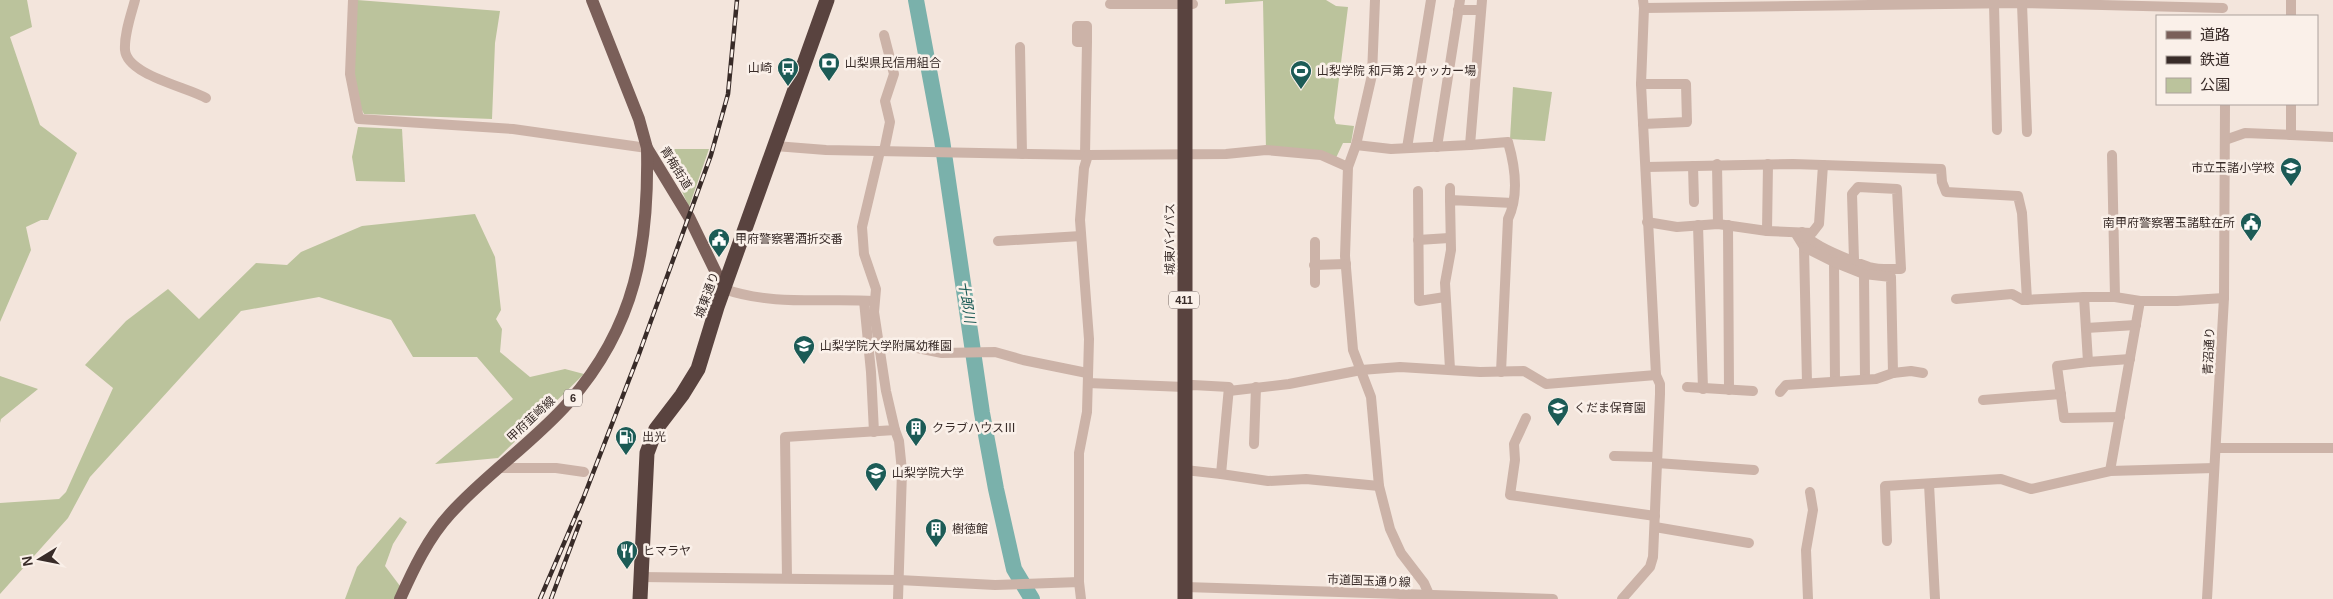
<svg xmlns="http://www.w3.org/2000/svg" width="2333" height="599" font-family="Arial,'Noto Sans JP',sans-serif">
<rect width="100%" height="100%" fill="#f3e5dc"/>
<!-- green -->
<g fill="#bbc39c">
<path d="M0,0H27L32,27L10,37L40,125L77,153L48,220H41L26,227L31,250L0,322Z"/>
<path d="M357,0L500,11L495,43L492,119L364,114C347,85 355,33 357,0Z"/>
<path d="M1225,0H1326L1336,6L1348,7L1334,118L1336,124L1354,126L1351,143H1343L1335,160L1266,150L1263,1L1225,4Z"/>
<path d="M1513,87L1552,92L1545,141L1510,139Z"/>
<path d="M358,127L402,129L405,182L356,181L352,157Z"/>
<path d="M663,149H709L689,207Z"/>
<path d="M475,214L495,257L501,310L496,319L502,329L500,352L530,377L565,369L584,374L498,458L435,464L513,399L477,357H413L391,320L319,297L241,311L90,477L68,518L0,594V503L59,499L66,492L113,388L85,365L126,321L168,289L199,319L256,263L287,265L301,252L362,226Z"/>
<path d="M0,376L38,389L1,419L0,423Z"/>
<path d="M400,517L407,522L393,544L385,566L400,586L394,599H345L357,567Z"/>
</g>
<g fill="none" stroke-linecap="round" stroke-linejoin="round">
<!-- river -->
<path stroke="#7ab1ab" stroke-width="16" d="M916,0L942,140L982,413L996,489L1014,569L1032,599"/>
<!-- minor -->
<g stroke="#ccb3a8" stroke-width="10">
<path d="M135,0C131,15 124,34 125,50C127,75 187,87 206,98"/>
<path d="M353,0L350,74L359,119L513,129L647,148"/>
<path d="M1375,0L1372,75L1356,145L1348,167L1345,256L1353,350L1371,397L1379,486L1390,529L1401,553L1424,583L1431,599"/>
<path d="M2291,0V16"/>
<path d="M1110,4H1193"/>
<path d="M1994,4L1997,130"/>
<path d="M2022,4L2027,132"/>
<path d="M1644,8L2019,3L2223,8"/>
<path d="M1458,10H1481"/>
<path d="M1020,47L1022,154"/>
<path d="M1641,84H1686L1687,122L1643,124"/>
<path d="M2291,135L2333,137"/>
<path d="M2225,140L2245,133L2291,135V104"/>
<path d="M1356,145L1391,149L1470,145L1482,0"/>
<path d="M1470,145L1508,142C1515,166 1519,196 1508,219L1501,372"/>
<path d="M775,146L826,150L1088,155L1226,154L1266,150L1321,155L1348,167"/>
<path d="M1437,147L1460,0"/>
<path d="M1407,148L1431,0"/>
<path d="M884,151L890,122L885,101L894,74L884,35"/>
<path d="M1085,155L1087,42V26H1077V42H1087"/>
<path d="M2112,155L2115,297"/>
<path d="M1717,164L1718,224"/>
<path d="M1693,166L1694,202"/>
<path d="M1647,167L1793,164L1941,169L1942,182L1946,192L2018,196L2022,213L2027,300"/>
<path d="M1450,188V200"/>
<path d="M1418,191L1419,301L1445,297"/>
<path d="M1647,222L1677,227L1718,224L1767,231L1812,233L1819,224L1823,165"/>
<path d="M1698,225L1703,389"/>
<path d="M1728,225L1729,390"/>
<path d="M1767,231L1768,164"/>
<path d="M1802,232C1812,246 1852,261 1869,267C1879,270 1890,269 1901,269L1897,189L1858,187L1852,194L1854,260"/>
<path d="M1796,234L1804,247L1807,383"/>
<path d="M1418,240L1449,238"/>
<path d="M998,241L1081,236"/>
<path d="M1804,247L1834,262L1835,381"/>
<path d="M1834,262L1864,274L1891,277L1893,373"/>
<path d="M1314,265L1346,264"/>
<path d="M1864,274L1865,379"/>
<path d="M1315,283V242"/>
<path d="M724,289C773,306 824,298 874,301"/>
<path d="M2084,297L2088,362L2057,366L2064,418L2120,417"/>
<path d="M1956,299L2012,294L2023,300L2084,297H2115L2140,301H2177L2224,298"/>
<path d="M864,301L871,372L874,432"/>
<path d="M2086,328L2136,325"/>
<path d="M880,345L898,344L942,353L995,352L1023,360L1087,373"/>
<path d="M2088,362L2130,359"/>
<path d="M1450,369L1445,283L1451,250L1450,200L1513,203"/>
<path d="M1088,383L1184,387L1193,385L1229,387L1221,474L1268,481L1306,479L1379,486"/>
<path d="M1687,387L1753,391"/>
<path d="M1229,391L1289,384L1361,370L1400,367L1480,372L1524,371L1546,384L1656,375"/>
<path d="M1780,392L1786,385L1876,379L1893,373L1911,371L1923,373"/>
<path d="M1983,400L2061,394"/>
<path d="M1526,418L1514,444L1515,460L1510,495L1655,516"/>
<path d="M895,430L899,441L902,471L898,599"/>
<path d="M1254,444L1256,387"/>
<path d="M2216,448H2333"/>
<path d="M1614,456L1657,457"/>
<path d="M1657,463L1754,470"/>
<path d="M500,468H556L584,472"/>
<path d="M1185,470L1221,474"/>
<path d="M2110,471L2140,301"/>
<path d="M1929,484L1935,599"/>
<path d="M1655,527L1749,543"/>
<path d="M1887,541L1885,486L2001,479L2031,489L2110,471L2214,468"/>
<path d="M640,577L899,580L995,585L1079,582L1081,599"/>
<path d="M787,578L785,437L895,430L886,391L874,312L876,289L864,254L862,227L880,151"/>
<path d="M1079,582V453L1087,412L1089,339L1080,220L1084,168L1088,155"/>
<path d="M1185,587L1553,599"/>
<path d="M1622,599L1650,567L1653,557L1660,394V384L1656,375L1641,84L1644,8L1643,0"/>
<path d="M1808,599L1806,550L1813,510L1810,492"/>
<path d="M2207,599L2224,298L2225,104"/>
</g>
<!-- major -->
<g stroke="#7a5f59" stroke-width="12">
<path d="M592,0L639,119L647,148L689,217L724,289"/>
<path d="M400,599C413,570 428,538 450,514C486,474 533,443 569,402C636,326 649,246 647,148"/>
</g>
<!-- highway -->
<g stroke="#59433f" stroke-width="15">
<path d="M640,599L647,453L656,429L682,395L698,369L717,307L827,0"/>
<path d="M1185,599V0"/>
</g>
<!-- rail casing -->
<g stroke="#382b28" stroke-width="4.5">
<g id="rail">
<path d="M540,599L583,499L639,354L711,155L728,94L737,0"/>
<path d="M551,599L580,522"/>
</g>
</g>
<!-- rail -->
<use href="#rail" stroke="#faf0e9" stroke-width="2.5" stroke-dasharray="8" stroke-linecap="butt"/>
</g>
<!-- icons -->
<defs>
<g id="bank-pin" transform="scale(1.125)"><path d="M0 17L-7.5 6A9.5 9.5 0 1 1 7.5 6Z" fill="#1c5b56" stroke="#faf0e9"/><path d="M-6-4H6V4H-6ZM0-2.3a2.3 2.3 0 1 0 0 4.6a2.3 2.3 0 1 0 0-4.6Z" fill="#fff"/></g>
<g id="bus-pin" transform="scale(1.125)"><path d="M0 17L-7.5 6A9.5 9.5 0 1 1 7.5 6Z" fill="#1c5b56" stroke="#faf0e9"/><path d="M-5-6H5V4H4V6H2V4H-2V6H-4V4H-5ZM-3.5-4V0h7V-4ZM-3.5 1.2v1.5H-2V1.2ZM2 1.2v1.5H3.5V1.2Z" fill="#fff"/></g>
<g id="stadium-pin" transform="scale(1.125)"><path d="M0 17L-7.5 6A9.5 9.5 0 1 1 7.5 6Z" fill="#1c5b56" stroke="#faf0e9"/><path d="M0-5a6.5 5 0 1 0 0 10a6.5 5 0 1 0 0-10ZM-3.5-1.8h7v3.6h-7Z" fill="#fff"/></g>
<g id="school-pin" transform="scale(1.125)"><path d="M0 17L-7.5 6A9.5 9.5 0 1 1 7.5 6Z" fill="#1c5b56" stroke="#faf0e9"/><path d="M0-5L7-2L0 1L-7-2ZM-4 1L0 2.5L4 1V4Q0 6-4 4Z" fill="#fff"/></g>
<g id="civic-pin" transform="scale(1.125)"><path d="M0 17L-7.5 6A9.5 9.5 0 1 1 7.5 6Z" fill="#1c5b56" stroke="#faf0e9"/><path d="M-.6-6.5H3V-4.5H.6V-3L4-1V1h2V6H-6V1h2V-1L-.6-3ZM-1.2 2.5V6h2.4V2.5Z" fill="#fff"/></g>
<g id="building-pin" transform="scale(1.125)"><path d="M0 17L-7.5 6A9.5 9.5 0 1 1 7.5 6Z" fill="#1c5b56" stroke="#faf0e9"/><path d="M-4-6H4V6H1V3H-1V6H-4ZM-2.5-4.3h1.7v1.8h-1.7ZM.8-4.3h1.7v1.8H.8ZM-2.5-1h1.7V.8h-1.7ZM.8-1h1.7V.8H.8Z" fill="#fff"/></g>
<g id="fuel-pin" transform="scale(1.125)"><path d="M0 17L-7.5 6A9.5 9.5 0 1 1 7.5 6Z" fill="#1c5b56" stroke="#faf0e9"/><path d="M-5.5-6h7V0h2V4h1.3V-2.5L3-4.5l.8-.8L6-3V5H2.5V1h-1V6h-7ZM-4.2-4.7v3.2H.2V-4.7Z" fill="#fff"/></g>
<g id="university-pin" transform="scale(1.125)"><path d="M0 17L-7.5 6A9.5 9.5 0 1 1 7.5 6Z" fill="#1c5b56" stroke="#faf0e9"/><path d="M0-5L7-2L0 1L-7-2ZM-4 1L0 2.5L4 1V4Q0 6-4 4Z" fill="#fff"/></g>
<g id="restaurant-pin" transform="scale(1.125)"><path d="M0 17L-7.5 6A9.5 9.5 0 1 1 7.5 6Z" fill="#1c5b56" stroke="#faf0e9"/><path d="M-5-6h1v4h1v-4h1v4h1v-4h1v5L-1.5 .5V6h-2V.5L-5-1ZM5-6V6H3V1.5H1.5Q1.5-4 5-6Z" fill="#fff"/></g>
</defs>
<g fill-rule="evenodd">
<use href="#bank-pin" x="829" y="63"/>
<use href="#bus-pin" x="788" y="68"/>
<use href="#stadium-pin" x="1301" y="71"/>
<use href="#school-pin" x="2291" y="168"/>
<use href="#civic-pin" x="2251" y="223"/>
<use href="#civic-pin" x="719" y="239"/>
<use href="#school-pin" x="804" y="346"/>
<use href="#school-pin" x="1558" y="408"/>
<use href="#building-pin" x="916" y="428"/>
<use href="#fuel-pin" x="626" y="437"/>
<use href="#university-pin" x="876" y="473"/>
<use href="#building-pin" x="936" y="529"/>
<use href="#restaurant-pin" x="627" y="551"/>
</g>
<g text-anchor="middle" stroke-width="5" stroke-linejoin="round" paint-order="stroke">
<!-- shield labels -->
<g fill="#faf0e9" stroke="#726662" stroke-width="1">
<rect x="1169" y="291.5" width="30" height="17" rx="4"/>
<rect x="564" y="389.5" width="18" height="17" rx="4"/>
</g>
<g font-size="11" font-weight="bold" fill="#382b28">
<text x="1184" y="304">411</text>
<text x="573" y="402">6</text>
</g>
<!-- poi labels -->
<g font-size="12" fill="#382b28" stroke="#faf0e9" text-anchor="start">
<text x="845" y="67">山梨県民信用組合</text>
<text x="772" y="72" text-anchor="end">山崎</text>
<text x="1317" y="75">山梨学院 和戸第２サッカー場</text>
<text x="2275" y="172" text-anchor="end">市立玉諸小学校</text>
<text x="2235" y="227" text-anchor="end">南甲府警察署玉諸駐在所</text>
<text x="735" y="243">甲府警察署酒折交番</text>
<text x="820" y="350">山梨学院大学附属幼稚園</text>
<text x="1574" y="412">くだま保育園</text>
<text x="932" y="432">クラブハウスⅢ</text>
<text x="642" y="441">出光</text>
<text x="892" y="477">山梨学院大学</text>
<text x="952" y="533">樹徳館</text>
<text x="643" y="555">ヒマラヤ</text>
</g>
<!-- street labels -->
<g font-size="12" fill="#382b28" stroke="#faf0e9">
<text transform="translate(676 168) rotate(58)" y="4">青梅街道</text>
<text transform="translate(1170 239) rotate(-90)" y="4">城東バイパス</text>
<text transform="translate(707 295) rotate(-70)" y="4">城東通り</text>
<text transform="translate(2209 351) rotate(-87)" y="4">青沼通り</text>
<text transform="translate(531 419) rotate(-43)" y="4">甲府韮崎線</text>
<text transform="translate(1369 581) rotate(2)" y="4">市道国玉通り線</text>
</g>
<!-- water labels -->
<g font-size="14" font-style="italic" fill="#1c5b56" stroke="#faf0e9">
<text transform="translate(967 302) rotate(81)" y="5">十郎川</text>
</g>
</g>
<!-- legend -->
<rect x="2156" y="15" width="162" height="90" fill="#faf0e9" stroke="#aca19c"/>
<rect x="2166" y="31" width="25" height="8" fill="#7a5f59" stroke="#aca19c"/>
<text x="2200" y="40" font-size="15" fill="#382b28">道路</text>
<rect x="2166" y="56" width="25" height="8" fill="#382b28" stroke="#aca19c"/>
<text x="2200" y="65" font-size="15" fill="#382b28">鉄道</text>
<rect x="2166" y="78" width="25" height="15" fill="#bbc39c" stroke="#aca19c"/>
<text x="2200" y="90" font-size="15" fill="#382b28">公園</text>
<!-- north arrow -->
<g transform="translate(40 559) rotate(260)" stroke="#faf0e9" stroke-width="4" paint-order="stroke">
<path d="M0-4L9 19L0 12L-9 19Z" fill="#382b28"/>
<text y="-8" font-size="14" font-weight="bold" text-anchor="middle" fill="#382b28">N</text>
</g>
</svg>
